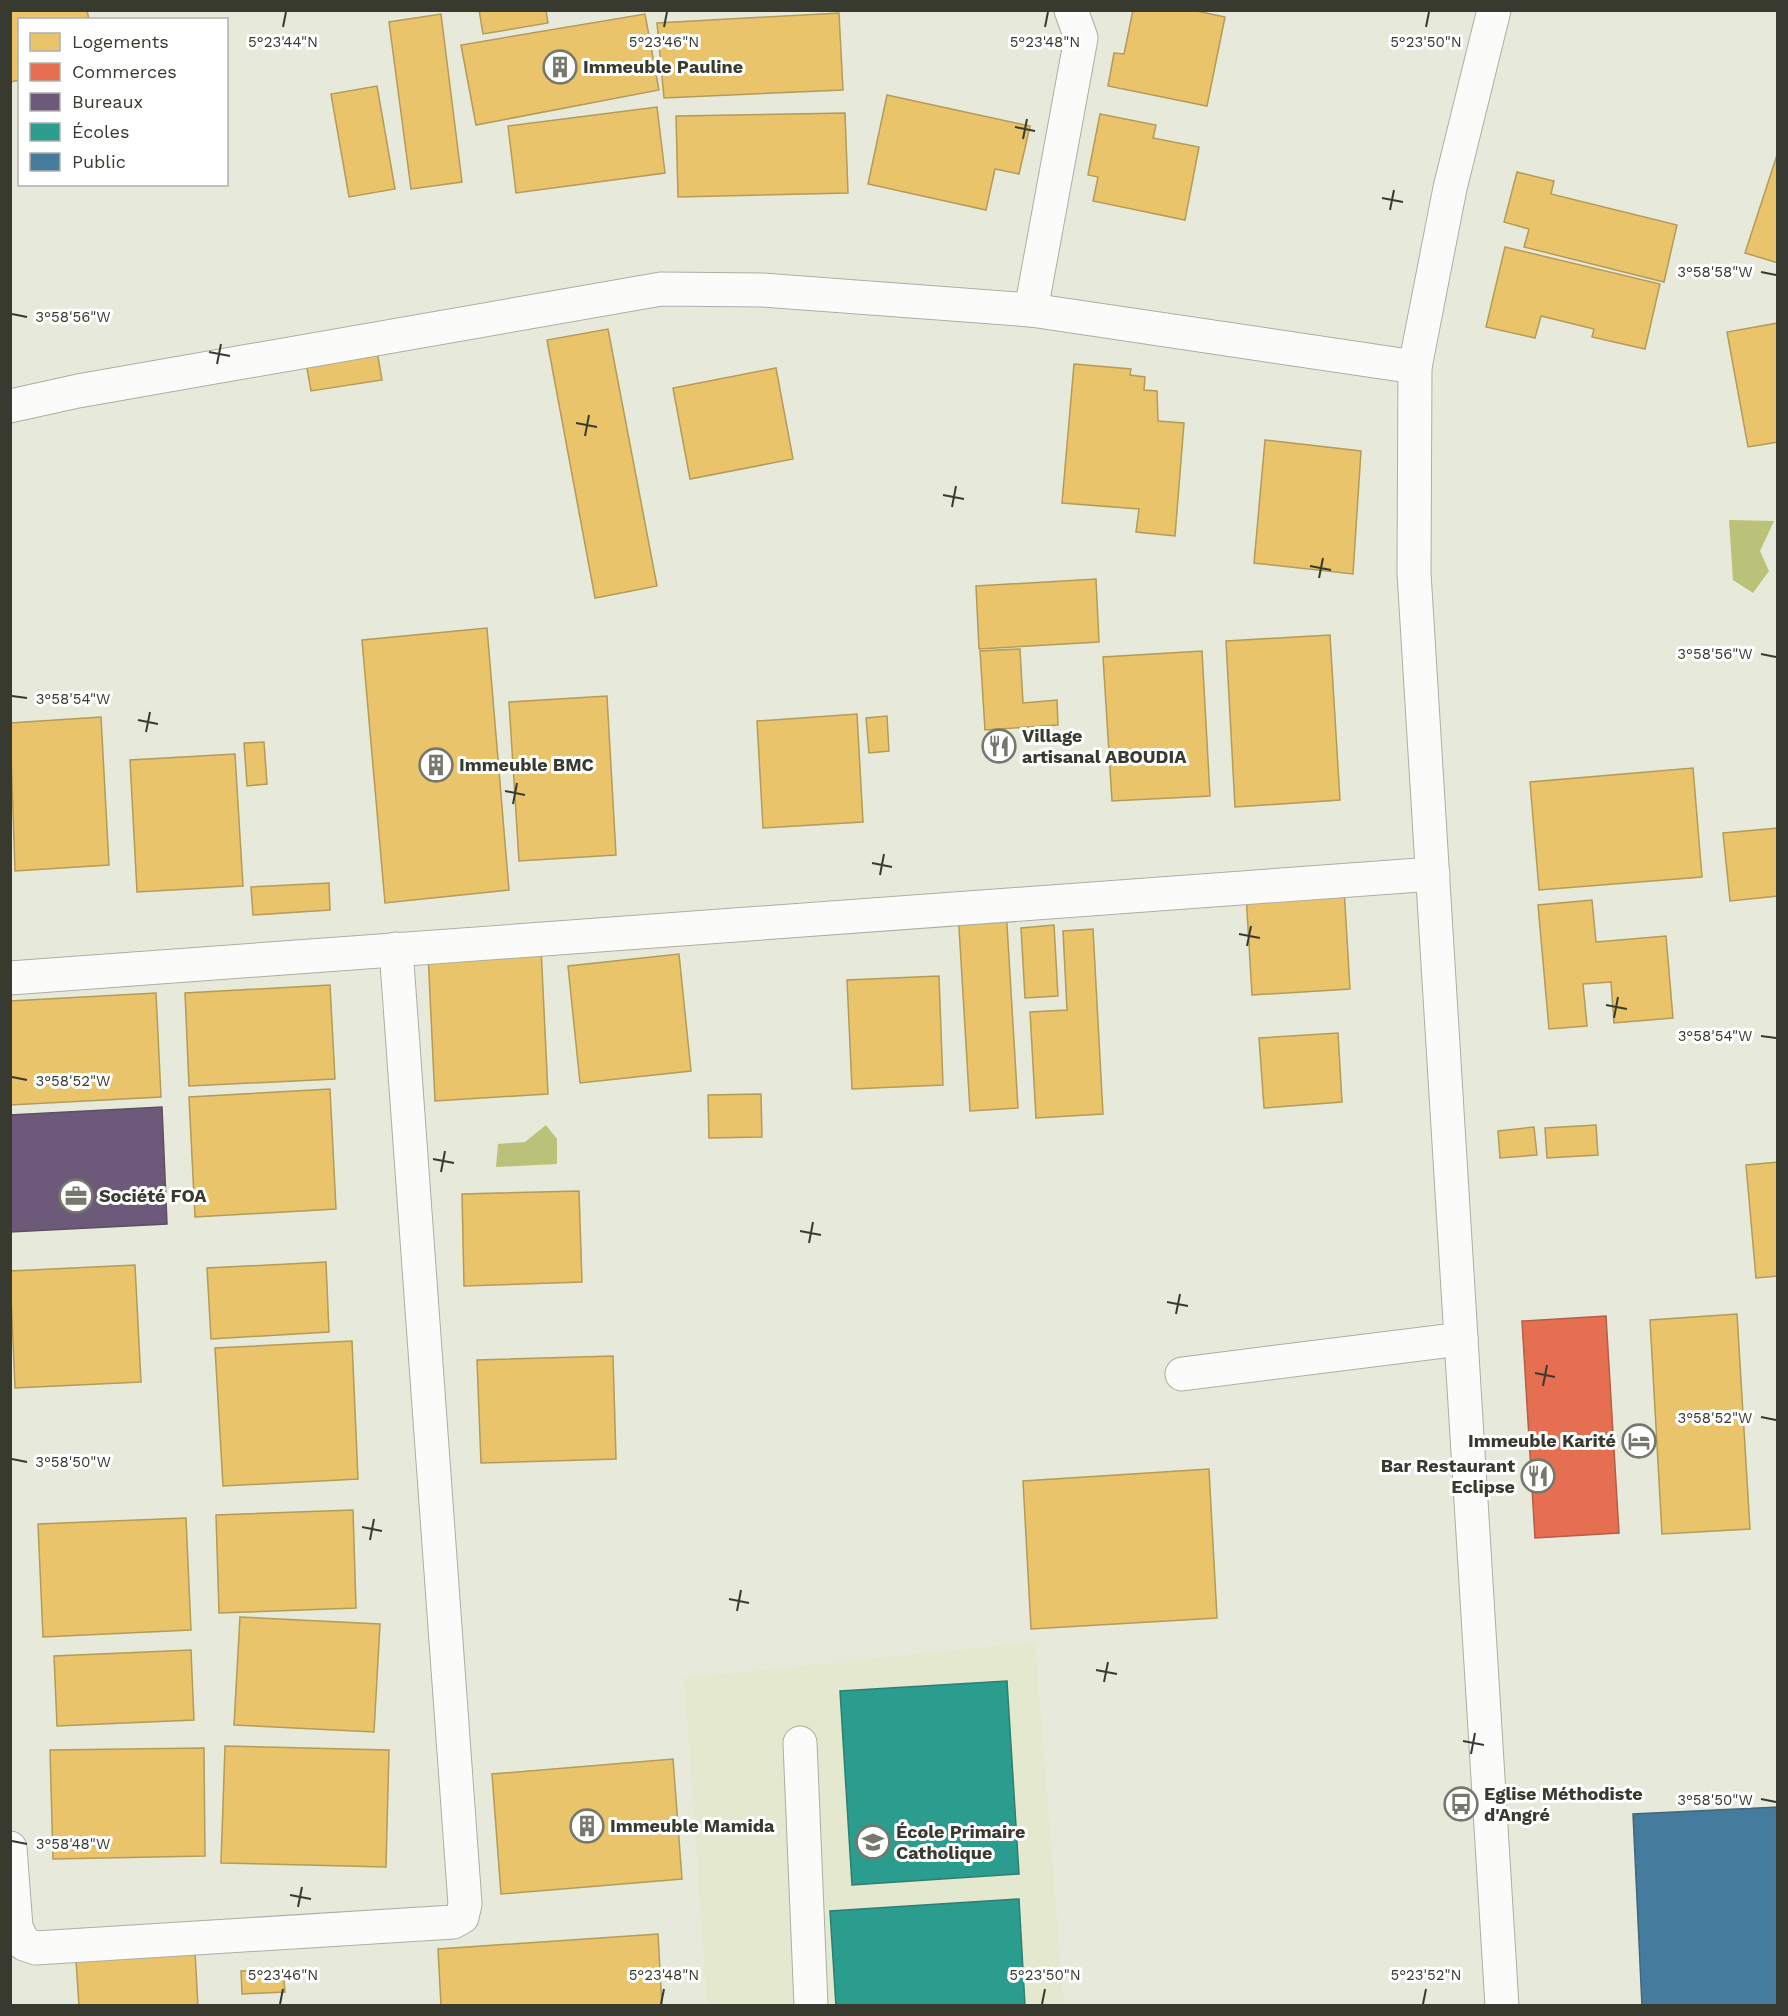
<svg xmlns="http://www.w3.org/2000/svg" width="1788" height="2016" font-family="'Work Sans',sans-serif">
<rect width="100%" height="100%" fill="#e7eadb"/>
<!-- built -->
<path fill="#e4e8ce" d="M1035,1642L1064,2005H707L684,1678Z"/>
<!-- water -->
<g fill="#bac178">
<path d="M1729,520L1774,521L1760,551L1769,571L1753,593L1733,580Z"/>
<path d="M546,1125L557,1139V1164L496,1167L498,1144L525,1142Z"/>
</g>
<!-- homes -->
<g fill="#e9c46a" stroke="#b49b58" stroke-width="1.5">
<path d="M10,10H87L89,20H20V80L10,82Z"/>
<path d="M479,10H546L548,23L483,34Z"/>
<path d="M1133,10H1192L1225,17L1207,106L1108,86L1114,53L1124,54Z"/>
<path d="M839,13L843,90L664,98L657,23Z"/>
<path d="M441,14L462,182L411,189L389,22Z"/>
<path d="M645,14L659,90L476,125L461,45Z"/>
<path d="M377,86L395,189L349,197L331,94Z"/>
<path d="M887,95L1030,126L1019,174L995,169L986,210L868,184Z"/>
<path d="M657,107L665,173L516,193L508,126Z"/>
<path d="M845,113L848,193L678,197L676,116Z"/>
<path d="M1100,114L1156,125L1153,138L1199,147L1185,220L1093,201L1098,177L1088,175Z"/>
<path d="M1778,152V263L1745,253Z"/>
<path d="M1517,172L1554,181L1551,194L1677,225L1664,282L1524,247L1529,229L1504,222Z"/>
<path d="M1505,247L1660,284L1645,349L1592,337L1594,329L1541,316L1535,338L1486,327Z"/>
<path d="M1778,323V442L1748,447L1727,332Z"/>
<path d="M608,329L657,586L595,598L547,340Z"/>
<path d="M376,345L382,380L311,391L305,357Z"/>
<path d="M1074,364L1131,369L1130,375L1145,377L1144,390L1157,391L1158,421L1184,423L1175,536L1136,532L1139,509L1062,503Z"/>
<path d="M776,368L793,459L690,479L673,388Z"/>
<path d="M1265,440L1361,451L1353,574L1254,563Z"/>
<path d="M1096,579L1099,642L979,649L976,586Z"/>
<path d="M487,628L509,890L385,903L362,640Z"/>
<path d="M1330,635L1340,800L1235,807L1226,641Z"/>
<path d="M1020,649L1023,703L1057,700L1058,725L985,730L980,651Z"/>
<path d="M1202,651L1210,796L1112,801L1103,657Z"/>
<path d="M607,696L616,855L519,861L509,702Z"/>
<path d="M857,714L863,822L763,828L757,721Z"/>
<path d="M887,716L889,751L869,753L866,718Z"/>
<path d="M101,717L109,865L15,871L10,723Z"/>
<path d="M264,742L267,784L247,786L244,743Z"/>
<path d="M235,754L243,886L137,892L130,760Z"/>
<path d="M1693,768L1702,877L1539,890L1530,782Z"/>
<path d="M1778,828V896L1730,901L1723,833Z"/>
<path d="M329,883L330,910L253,915L251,887Z"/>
<path d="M1344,888L1350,989L1252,995L1246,894Z"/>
<path d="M1592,900L1596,942L1666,936L1673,1018L1614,1023L1611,982L1583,984L1587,1026L1549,1029L1538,905Z"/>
<path d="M1006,908L1018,1108L970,1111L958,911Z"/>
<path d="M1054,925L1058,996L1025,998L1021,928Z"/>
<path d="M1093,929L1103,1114L1036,1118L1030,1012L1067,1010L1063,931Z"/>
<path d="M541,947L548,1094L435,1101L428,953Z"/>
<path d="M679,954L691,1071L580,1083L568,966Z"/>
<path d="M939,976L943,1085L852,1089L847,980Z"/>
<path d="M330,985L335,1079L189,1086L185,993Z"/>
<path d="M156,993L161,1097L10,1105V1001Z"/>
<path d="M1338,1033L1342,1102L1264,1108L1259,1038Z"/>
<path d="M330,1089L336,1209L195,1217L189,1097Z"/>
<path d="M761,1094L762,1137L709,1138L708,1095Z"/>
<path d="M1596,1125L1598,1155L1547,1158L1545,1128Z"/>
<path d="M1534,1127L1537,1155L1500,1158L1498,1131Z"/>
<path d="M1778,1162V1276L1756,1278L1746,1165Z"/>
<path d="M579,1191L582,1282L464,1286L462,1194Z"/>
<path d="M326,1262L329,1332L211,1339L207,1268Z"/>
<path d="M135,1265L141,1382L15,1388L10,1271Z"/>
<path d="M1737,1314L1750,1529L1662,1534L1650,1320Z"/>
<path d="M352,1341L358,1479L223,1486L215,1348Z"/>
<path d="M613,1356L616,1459L481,1463L477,1360Z"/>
<path d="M1209,1469L1217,1618L1031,1629L1023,1481Z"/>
<path d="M353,1510L356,1608L219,1613L216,1515Z"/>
<path d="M186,1518L191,1630L43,1637L38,1524Z"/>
<path d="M240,1617L380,1624L374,1732L234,1725Z"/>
<path d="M191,1650L194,1720L57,1726L54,1656Z"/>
<path d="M225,1746L389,1750L386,1867L221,1863Z"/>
<path d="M204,1748L205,1856L53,1859L50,1750Z"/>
<path d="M673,1759L682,1879L501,1894L492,1774Z"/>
<path d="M658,1934L662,2006H441L438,1949Z"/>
<path d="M195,1952L198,2006H79L76,1960Z"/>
<path d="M283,1969L285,1992L242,1994L241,1971Z"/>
</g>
<!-- shops -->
<path fill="#e76f51" stroke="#b25f47" stroke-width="1.5" d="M1606,1316L1619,1533L1535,1538L1522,1321Z"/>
<!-- offices -->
<path fill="#6d597a" stroke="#5d5064" stroke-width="1.5" d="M162,1107L167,1224L10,1232V1115Z"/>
<!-- schools -->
<g fill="#2a9d8f" stroke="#2e7f72" stroke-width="1.5">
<path d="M1007,1681L1019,1874L852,1885L840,1691Z"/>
<path d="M1019,1899L1025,2006H836L830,1911Z"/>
</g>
<!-- public -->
<path fill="#457b9d" stroke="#41687c" stroke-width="1.5" d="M1778,1807V2006H1642L1633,1814Z"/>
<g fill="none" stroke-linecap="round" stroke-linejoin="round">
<!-- minor casing -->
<g stroke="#acaea2" stroke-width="35">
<g id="minor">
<path d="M1494,10L1450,188L1415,367L1414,573L1502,2006"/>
<path d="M1031,310L1081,38L1071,10"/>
<path d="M10,406L78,391L661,289L762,290L1031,310L1415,367"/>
<path d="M10,978L1433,874"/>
<path d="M1182,1374L1461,1339"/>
<path d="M800,1743L811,2006"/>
<path d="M10,1848L16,1927L24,1944L36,1948L453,1922L462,1917L465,1904L396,949"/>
</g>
</g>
<!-- minor -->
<use href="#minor" stroke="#fbfcfa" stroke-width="33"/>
</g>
<!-- ticks -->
<path fill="none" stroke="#383a2f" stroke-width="2" d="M283,27L286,12M664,27L667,12M1045,27L1048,12M1426,27L1429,12M1015,127L1035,131M1023,139L1027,119M1382,198L1403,202M1390,210L1394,190M1761,272L1776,275M12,314L27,317M209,352L230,356M217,364L221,344M576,423L597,427M585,436L589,415M943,495L964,499M952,507L956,486M1310,566L1331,570M1319,578L1323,558M1761,654L1776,657M12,696L27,698M138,720L158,724M146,732L150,712M505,791L525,795M513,804L517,783M872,863L892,867M880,875L884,854M1239,934L1260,938M1247,946L1251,926M1606,1005L1627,1009M1614,1018L1618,997M1761,1036L1776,1038M12,1077L27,1080M433,1159L454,1163M441,1172L445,1151M800,1231L821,1235M809,1243L813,1222M1167,1302L1188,1306M1176,1314L1180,1294M1535,1373L1555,1377M1543,1386L1547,1365M1761,1417L1776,1420M12,1459L27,1462M362,1527L382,1531M370,1540L374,1519M729,1599L749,1603M737,1611L741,1590M1096,1670L1117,1674M1104,1682L1108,1662M1463,1741L1484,1745M1471,1754L1475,1733M1761,1799L1776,1802M12,1841L27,1844M290,1895L311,1899M298,1907L302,1887M280,2004L283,1989M661,2004L664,1989M1042,2004L1045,1989M1423,2004L1426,1989"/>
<!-- icons -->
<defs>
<g id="building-ring" transform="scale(1.725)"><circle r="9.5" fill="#fff" stroke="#75786b" stroke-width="1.5"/><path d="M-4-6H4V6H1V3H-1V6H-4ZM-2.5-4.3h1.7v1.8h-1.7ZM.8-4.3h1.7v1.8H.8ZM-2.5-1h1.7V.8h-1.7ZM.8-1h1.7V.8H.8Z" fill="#75786b"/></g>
<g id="restaurant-ring" transform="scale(1.725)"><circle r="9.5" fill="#fff" stroke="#75786b" stroke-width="1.5"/><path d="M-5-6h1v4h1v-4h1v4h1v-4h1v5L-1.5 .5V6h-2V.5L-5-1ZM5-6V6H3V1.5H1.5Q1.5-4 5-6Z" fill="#75786b"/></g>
<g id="office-ring" transform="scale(1.725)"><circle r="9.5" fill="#fff" stroke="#75786b" stroke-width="1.5"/><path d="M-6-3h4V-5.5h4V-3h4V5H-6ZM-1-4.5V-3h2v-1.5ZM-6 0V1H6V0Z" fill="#75786b"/></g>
<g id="hotel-ring" transform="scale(1.725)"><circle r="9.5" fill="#fff" stroke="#75786b" stroke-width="1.5"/><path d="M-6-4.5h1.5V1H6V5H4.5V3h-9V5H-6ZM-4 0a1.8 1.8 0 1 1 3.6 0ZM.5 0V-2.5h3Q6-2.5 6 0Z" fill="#75786b"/></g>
<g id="bus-ring" transform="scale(1.725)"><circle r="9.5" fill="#fff" stroke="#75786b" stroke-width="1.5"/><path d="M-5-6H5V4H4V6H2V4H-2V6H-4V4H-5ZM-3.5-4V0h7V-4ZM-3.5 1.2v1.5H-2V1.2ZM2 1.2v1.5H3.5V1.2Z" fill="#75786b"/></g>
<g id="school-ring" transform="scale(1.725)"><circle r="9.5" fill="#fff" stroke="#75786b" stroke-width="1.5"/><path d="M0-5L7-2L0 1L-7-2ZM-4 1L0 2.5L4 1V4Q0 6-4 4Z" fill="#75786b"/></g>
</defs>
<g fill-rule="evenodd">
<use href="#building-ring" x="560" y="67"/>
<use href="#restaurant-ring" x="999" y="746"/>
<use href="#building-ring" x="436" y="765"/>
<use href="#office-ring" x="76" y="1196"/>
<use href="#hotel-ring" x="1639" y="1441"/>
<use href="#restaurant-ring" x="1538" y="1476"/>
<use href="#bus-ring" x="1461" y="1804"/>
<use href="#building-ring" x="587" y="1826"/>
<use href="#school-ring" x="873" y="1842"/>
</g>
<g text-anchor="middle" stroke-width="6" stroke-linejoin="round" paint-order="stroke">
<!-- poi labels -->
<g font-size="18" font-weight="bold" fill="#383a2f" stroke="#fff" text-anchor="start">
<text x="583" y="73">Immeuble Pauline</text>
<text x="1022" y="742">Village<tspan x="1022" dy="21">artisanal ABOUDIA</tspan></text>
<text x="459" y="771">Immeuble BMC</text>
<text x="99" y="1202">Société FOA</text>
<text x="1616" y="1447" text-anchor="end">Immeuble Karité</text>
<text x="1515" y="1472" text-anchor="end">Bar Restaurant<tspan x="1515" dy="21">Eclipse</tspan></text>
<text x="1484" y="1800">Eglise Méthodiste<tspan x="1484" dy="21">d'Angré</tspan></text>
<text x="610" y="1832">Immeuble Mamida</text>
<text x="896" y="1838">École Primaire<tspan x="896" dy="21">Catholique</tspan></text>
</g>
</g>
<g font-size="15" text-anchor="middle" fill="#383a2f" stroke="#fff" stroke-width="6" stroke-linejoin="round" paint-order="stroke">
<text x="283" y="47">5°23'44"N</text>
<text x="664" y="47">5°23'46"N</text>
<text x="1045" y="47">5°23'48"N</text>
<text x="1426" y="47">5°23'50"N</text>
<text x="1715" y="277">3°58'58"W</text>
<text x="73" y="322">3°58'56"W</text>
<text x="1715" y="659">3°58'56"W</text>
<text x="73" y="704">3°58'54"W</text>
<text x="1715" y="1041">3°58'54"W</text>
<text x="73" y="1086">3°58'52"W</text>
<text x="1715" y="1423">3°58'52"W</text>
<text x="73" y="1467">3°58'50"W</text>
<text x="1715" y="1805">3°58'50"W</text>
<text x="73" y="1849">3°58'48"W</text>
<text x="283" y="1980">5°23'46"N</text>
<text x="664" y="1980">5°23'48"N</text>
<text x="1045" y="1980">5°23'50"N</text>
<text x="1426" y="1980">5°23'52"N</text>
</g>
<!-- border -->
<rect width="1788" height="2016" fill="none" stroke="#383a2f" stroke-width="24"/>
<!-- legend -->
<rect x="18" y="18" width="210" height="168" fill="#ffffff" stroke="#afb0ac" stroke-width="1.5"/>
<rect x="30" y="33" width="30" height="18" fill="#e9c46a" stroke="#afb0ac" stroke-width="1.5"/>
<text x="72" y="48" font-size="18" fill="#383a2f">Logements</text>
<rect x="30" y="63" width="30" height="18" fill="#e76f51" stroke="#afb0ac" stroke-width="1.5"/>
<text x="72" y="78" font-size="18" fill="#383a2f">Commerces</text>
<rect x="30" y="93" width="30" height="18" fill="#6d597a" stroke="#afb0ac" stroke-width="1.5"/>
<text x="72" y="108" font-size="18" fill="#383a2f">Bureaux</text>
<rect x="30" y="123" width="30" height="18" fill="#2a9d8f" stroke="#afb0ac" stroke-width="1.5"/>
<text x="72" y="138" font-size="18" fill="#383a2f">Écoles</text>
<rect x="30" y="153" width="30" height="18" fill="#457b9d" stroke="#afb0ac" stroke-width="1.5"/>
<text x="72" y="168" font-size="18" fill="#383a2f">Public</text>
</svg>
